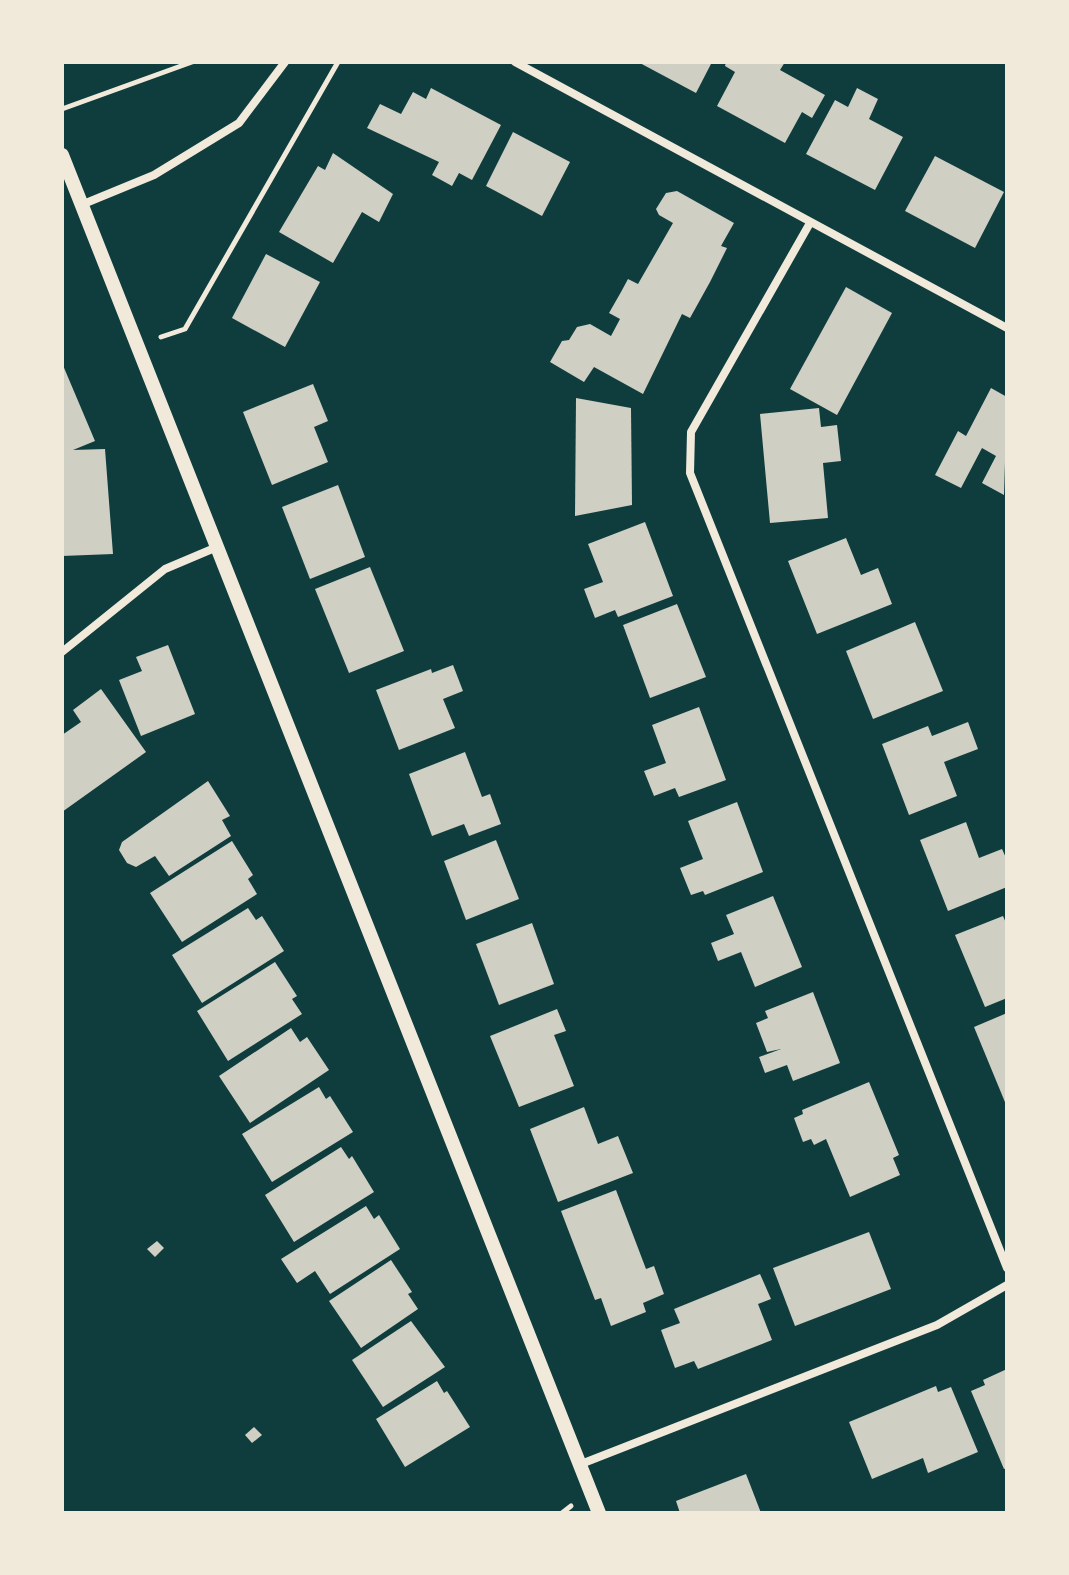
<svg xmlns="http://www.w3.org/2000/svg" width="1069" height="1575" font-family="'Open Sans',sans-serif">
<rect width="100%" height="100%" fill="#0f3d3e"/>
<!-- building -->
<g fill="#cfcfc3">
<path d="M638,62H712L696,93Z"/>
<path d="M726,62H785L780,70L825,95L812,118L802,112L785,143L717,106L735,72L725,66Z"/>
<path d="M431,88L501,125L472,180L459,173L452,186L432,175L439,162L367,128L380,104L401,114L413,92L426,99Z"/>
<path d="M857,88L878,99L869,119L903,137L875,190L806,154L835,100L848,107Z"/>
<path d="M513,132L570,162L542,216L486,186Z"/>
<path d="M333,153L393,194L379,222L362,212L333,263L279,232L318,166L325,170Z"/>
<path d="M935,156L1004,192L975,248L905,211Z"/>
<path d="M677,191L734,223L721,246L727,248L710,282L690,318L682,314L643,394L594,367L584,382L550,362L562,341L569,340L577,327L590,324L611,336L620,319L609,313L621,292L628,279L638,284L673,223L659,215L656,209L666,193Z"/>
<path d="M266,254L320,282L285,347L232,318Z"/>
<path d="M846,287L892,313L837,415L790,389Z"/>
<path d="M62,363L95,441L73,450L105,449L113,554L62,556Z"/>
<path d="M313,384L328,421L314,427L328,462L272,485L243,412Z"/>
<path d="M991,388L1007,397L1004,495L982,483L996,456L982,448L961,488L935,475L958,431L966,436Z"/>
<path d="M576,398L631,408L632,505L575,516Z"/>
<path d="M819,408L821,427L837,425L841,461L823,463L828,518L770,523L760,414Z"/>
<path d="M338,485L365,557L310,579L282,507Z"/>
<path d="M645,522L673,596L618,617L615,610L595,618L584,589L603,582L588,544Z"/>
<path d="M846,538L861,575L878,568L892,604L817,634L788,561Z"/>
<path d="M370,567L404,651L349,673L315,589Z"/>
<path d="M677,604L706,677L650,698L623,625Z"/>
<path d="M915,622L943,691L873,719L846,651Z"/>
<path d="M168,645L195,714L141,736L119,680L142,671L136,657Z"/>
<path d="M453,665L463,691L443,699L455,728L399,750L376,690L431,669L432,673Z"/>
<path d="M101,689L146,752L62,812V735L81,722L73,710Z"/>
<path d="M699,707L726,780L679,797L675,788L654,796L644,771L666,763L652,725Z"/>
<path d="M968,722L978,749L944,762L957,796L909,815L882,744L928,726L932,736Z"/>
<path d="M465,752L482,797L490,794L501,824L469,836L464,824L432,836L409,774Z"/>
<path d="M208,781L230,816L222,820L231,836L169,876L155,856L136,867L127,863L119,850L122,842Z"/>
<path d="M737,802L763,872L705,895L703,891L691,895L680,868L703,859L688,821Z"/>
<path d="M966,822L979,858L1002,849L1007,860V887L948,911L920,840Z"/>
<path d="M496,840L519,899L466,920L444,861Z"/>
<path d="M232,841L253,875L248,879L257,894L182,942L150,893Z"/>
<path d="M773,896L802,967L755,987L741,952L718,961L711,943L734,934L726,915Z"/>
<path d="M248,908L256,920L262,916L284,951L202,1003L172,955Z"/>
<path d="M1003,916L1007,925V998L985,1007L955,935Z"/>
<path d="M532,923L554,984L499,1005L476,944Z"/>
<path d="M275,962L297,996L292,999L302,1014L228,1061L197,1011Z"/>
<path d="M813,992L840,1063L793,1081L787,1065L765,1073L759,1057L781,1049L767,1052L756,1023L768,1018L765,1011Z"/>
<path d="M557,1009L566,1031L554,1035L574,1086L519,1107L490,1036Z"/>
<path d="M1007,1013V1107L974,1027Z"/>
<path d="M291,1028L300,1042L307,1037L329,1070L250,1123L219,1076Z"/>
<path d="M869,1082L899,1155L893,1158L900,1175L850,1197L826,1139L814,1145L811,1139L803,1142L794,1118L803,1114L802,1110Z"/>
<path d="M319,1087L326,1099L330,1096L353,1132L272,1182L242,1134Z"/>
<path d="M584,1107L598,1144L618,1136L633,1173L558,1202L530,1129Z"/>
<path d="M341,1147L349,1159L352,1156L374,1192L294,1242L265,1195Z"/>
<path d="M616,1190L646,1269L654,1266L664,1294L643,1303L646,1312L611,1326L601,1298L595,1300L561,1211Z"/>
<path d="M366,1206L374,1219L379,1215L400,1249L330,1294L315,1271L297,1283L281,1259Z"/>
<path d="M869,1232L891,1289L795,1326L773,1268Z"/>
<path d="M157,1241L164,1248L155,1257L147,1249Z"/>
<path d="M391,1260L412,1292L408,1294L418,1309L361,1348L329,1301Z"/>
<path d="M760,1274L771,1299L758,1304L772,1340L698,1369L694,1361L675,1368L661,1330L680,1323L674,1309Z"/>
<path d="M411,1321L445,1367L383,1407L352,1360Z"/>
<path d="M1007,1369V1468L1004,1469L971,1391L985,1385L983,1380Z"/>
<path d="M437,1381L444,1393L447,1391L470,1427L405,1467L376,1419Z"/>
<path d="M936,1386L938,1392L951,1387L978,1452L928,1473L923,1458L872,1479L849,1422Z"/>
<path d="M254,1427L262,1435L252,1443L245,1435Z"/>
<path d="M746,1474L761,1513H680L676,1501Z"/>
</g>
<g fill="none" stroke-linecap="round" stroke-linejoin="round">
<!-- path -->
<g stroke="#f1e9da" stroke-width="5">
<path d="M62,109L192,62"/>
<path d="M161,337L185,329L338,62"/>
<path d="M562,1513L571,1506"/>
</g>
<!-- minor -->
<g stroke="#f1e9da" stroke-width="8">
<path d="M515,62L1007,328"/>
<path d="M81,205L154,175L239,123L285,62"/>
<path d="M810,223L691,432L690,473L1007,1268"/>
<path d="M62,652L165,569L217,547"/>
<path d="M581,1464L937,1325L1007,1285"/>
</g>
<!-- tertiary -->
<path stroke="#f1e9da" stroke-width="14" d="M62,155L599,1513"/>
</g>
<!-- border -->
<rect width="1069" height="1575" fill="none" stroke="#f1e9da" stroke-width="128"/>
</svg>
